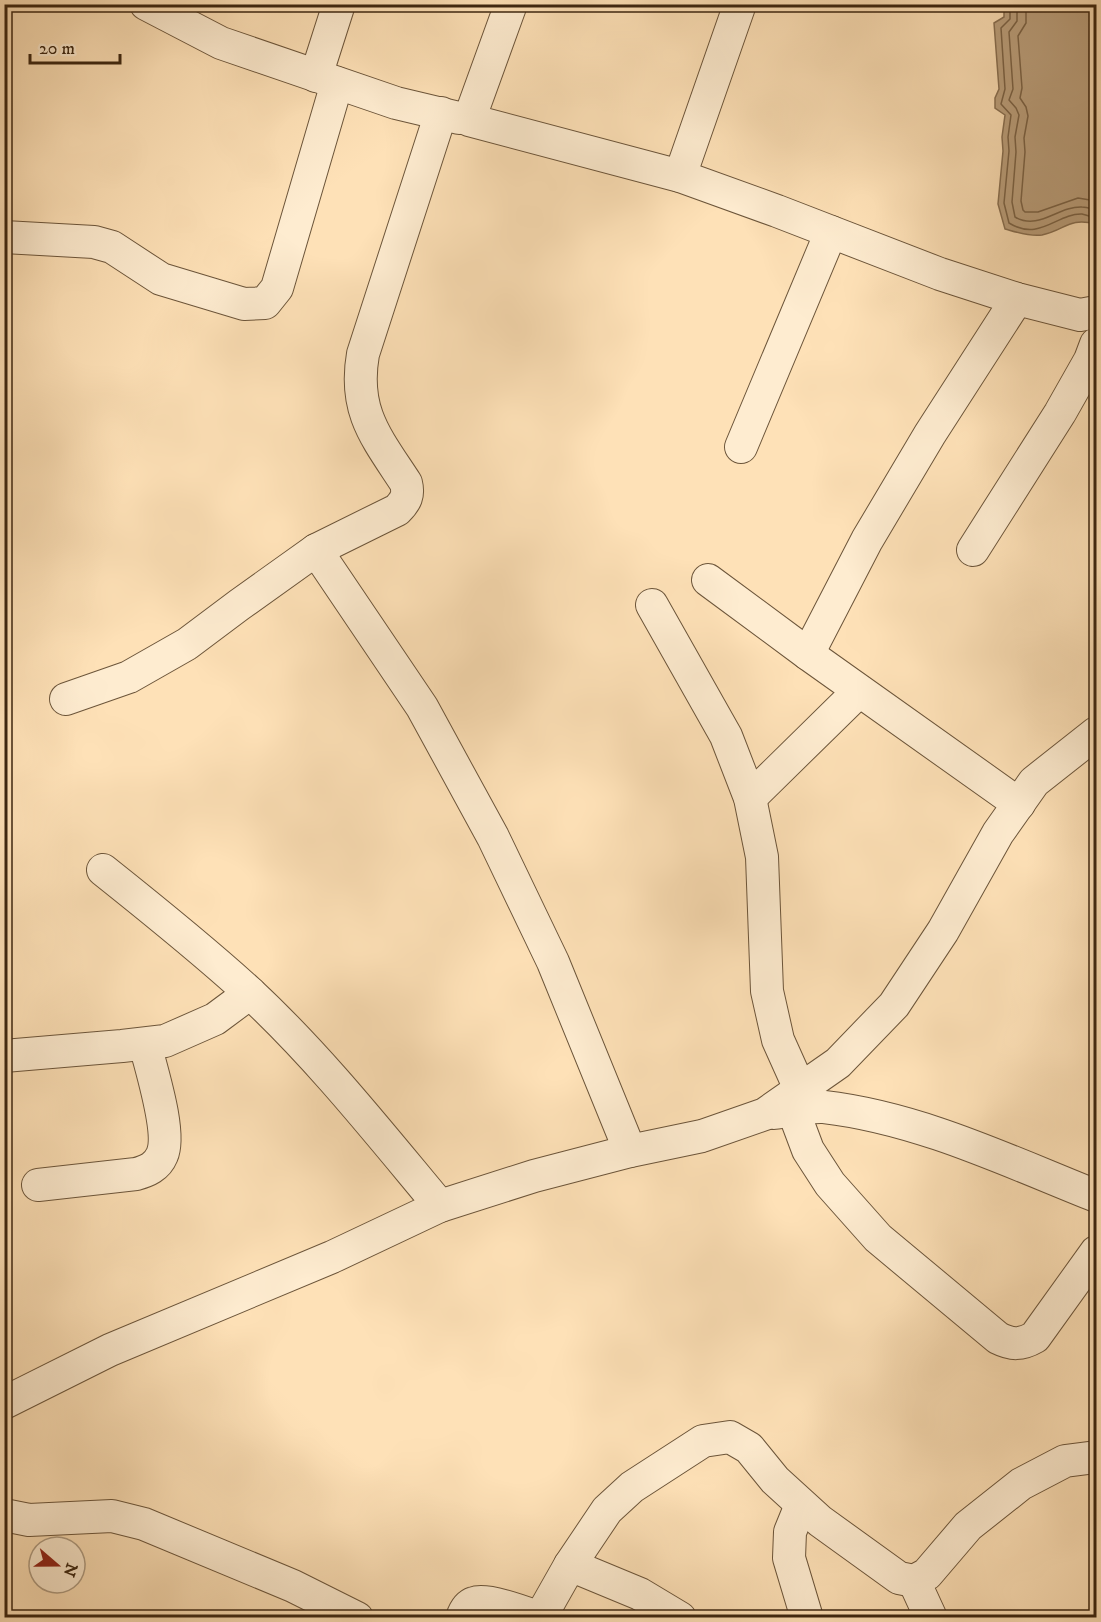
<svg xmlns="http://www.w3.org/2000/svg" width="1101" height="1622" font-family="'IM FELL DW Pica',serif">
<rect width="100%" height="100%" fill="#fee1b7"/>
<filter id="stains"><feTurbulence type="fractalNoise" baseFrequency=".00333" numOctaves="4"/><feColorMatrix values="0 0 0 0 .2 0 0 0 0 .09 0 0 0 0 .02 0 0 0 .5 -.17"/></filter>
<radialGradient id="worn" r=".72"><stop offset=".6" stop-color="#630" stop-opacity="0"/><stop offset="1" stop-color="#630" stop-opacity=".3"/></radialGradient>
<!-- water -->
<path fill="#bca17e" stroke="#897052" stroke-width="1.5" d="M1004,5H1096V224C1068,217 1066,230 1042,235C1030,237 1016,232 1005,229L998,204L1003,151L1002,137L1005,115L995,108V98L999,89L994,23L1004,17Z"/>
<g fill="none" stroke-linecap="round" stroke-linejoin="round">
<!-- shore -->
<g stroke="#7c6447" stroke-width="1.5">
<path d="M1010,4V19L1001,28L1005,89L1001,104L1011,115L1008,137L1009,151L1004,203L1009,223C1040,242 1057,213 1082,214C1087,215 1092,217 1096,218"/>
<path d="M1017,4V21L1009,32L1013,89L1009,100L1016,108L1019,115L1015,137L1016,152L1012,202L1015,217C1039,231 1058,206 1082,207C1087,207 1092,209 1096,210"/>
<path d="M1026,4V23L1018,36L1022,88L1020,98L1026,107L1028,116L1024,138L1025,152L1021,201L1023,210L1025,212H1038L1078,198L1096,201"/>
</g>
<!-- minor casing -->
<g stroke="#6c553a" stroke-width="34">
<g id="minor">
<path d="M146,4L221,43L396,103L459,118"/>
<path d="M511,4L469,120L680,176L777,211L940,274L1017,299L1080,315L1096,312"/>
<path d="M316,76L339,4"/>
<path d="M680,176L740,4"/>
<path d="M4,237L94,242L112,247L161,279L244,304L265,303L277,288L337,83"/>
<path d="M741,447L831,232"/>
<path d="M316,550L422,707L493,837L553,962L630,1151"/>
<path d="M973,550L1060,413L1090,360L1096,344"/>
<path d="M708,580L808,654L1019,804"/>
<path d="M652,605L726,736L750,798L762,857L767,991L778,1040L800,1089"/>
<path d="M808,654L867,540L930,434L1017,299"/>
<path d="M66,699L129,677L187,644L239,605L316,550L397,510C406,501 409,495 406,483C376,437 353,411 363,354L441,113"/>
<path d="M750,798L859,691"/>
<path d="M103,870C152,909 202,949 249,992C319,1057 379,1133 440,1206"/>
<path d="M4,1056L122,1046L165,1041L215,1019L250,993"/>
<path d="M793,1110L808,1150L830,1184L878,1238L998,1338C1012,1345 1021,1345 1035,1337L1096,1252"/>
<path d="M774,1113C789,1111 808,1106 824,1107C919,1118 1008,1161 1096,1196"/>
<path d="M38,1185L136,1174C147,1171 157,1167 162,1155C172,1133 151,1069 145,1044"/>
<path d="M4,1403L110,1350L332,1257L440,1206L534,1176L630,1151L702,1136L765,1114L838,1063L894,1005L943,931L998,833L1034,782L1096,733"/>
<path d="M801,1505L790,1532L789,1558L807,1618"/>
<path d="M4,1515L29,1520L112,1516L144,1524L293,1586L357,1618"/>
<path d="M570,1565L640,1594L680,1618"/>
<path d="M914,1581L931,1618"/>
<path d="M462,1618C464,1612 468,1605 474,1603C487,1598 526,1613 540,1618"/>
<path d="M540,1618L570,1565L607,1510L632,1487L703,1441L730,1437L749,1448L775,1480L820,1521L899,1578L914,1581L927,1574L968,1526L1021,1484L1065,1461L1096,1457"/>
</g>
</g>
<!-- minor -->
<use href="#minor" stroke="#feecd0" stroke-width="32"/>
</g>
<!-- margin -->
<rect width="1101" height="1622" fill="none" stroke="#fee1b7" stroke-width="24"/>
<rect x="6" y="6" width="1089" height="1610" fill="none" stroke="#3c2610" stroke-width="3"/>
<rect x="12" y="12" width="1077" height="1598" fill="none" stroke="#3c2610" stroke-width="1.5"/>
<!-- north arrow -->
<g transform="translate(57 1565) rotate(110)"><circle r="28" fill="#feecd0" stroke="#b09d83" stroke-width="1.5"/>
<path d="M0-4.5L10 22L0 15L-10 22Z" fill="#8f2418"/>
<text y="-9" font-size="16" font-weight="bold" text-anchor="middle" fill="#3c2610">N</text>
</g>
<!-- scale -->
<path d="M30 54v9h90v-9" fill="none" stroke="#3c2610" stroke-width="3"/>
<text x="39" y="54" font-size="18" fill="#3c2610" stroke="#feecd0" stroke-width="4.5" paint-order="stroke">20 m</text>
<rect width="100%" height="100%" filter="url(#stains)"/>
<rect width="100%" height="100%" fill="url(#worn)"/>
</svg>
